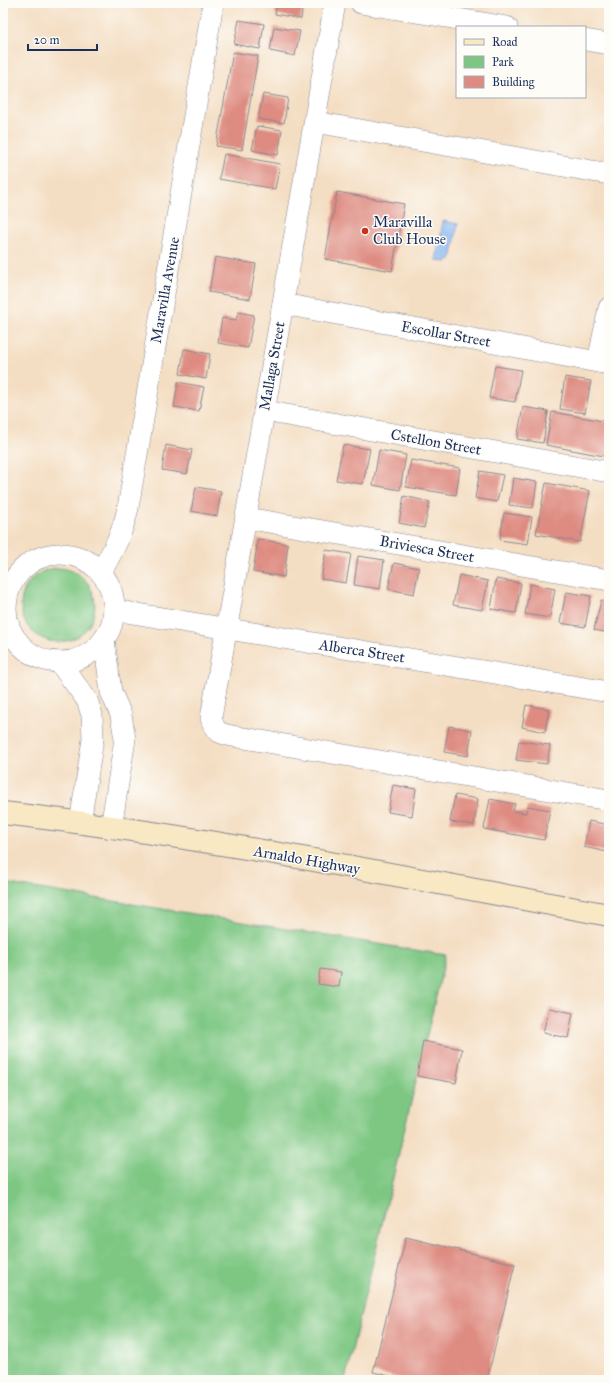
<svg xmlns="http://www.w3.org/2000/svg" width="612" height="1383" font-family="'IM FELL Great Primer',serif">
<rect width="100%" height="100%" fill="#fdfcf7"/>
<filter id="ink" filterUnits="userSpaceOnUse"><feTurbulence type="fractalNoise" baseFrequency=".025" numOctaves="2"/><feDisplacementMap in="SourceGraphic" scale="8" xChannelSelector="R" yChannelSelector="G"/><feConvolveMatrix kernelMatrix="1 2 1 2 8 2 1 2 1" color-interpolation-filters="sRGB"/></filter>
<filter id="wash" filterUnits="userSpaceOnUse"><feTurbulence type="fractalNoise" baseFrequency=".012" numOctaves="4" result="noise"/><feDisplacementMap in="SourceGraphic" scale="16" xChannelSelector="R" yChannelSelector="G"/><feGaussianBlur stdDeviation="0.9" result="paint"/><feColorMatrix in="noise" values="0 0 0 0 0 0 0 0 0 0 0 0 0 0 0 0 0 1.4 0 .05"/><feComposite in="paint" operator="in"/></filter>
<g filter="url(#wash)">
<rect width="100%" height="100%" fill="#f4dec3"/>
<!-- green -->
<g fill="#7ec783" stroke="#4c7b70">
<circle cx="58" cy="605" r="37"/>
<path d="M3,883L446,955L345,1380H3Z"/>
</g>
<!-- water -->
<path fill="#82b4ef" stroke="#4e72a6" d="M443,221L458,224L451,260L446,262L436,260Z"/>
<g id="blocks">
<!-- building -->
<g fill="#de8b81">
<path d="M277,3H303L301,19L275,14Z"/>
<path d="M239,20L264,24L260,49L234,44Z"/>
<path d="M274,27L300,31L295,56L270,51Z"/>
<path d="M233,52L258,56L242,150L216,146Z"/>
<path d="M263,94L288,98L284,123L258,119Z"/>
<path d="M257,126L282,130L278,155L252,150Z"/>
<path d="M224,154L280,164L275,189L219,179Z"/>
<path d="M337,192L404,204L392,271L325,259Z"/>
<path d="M215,257L256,264L250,299L209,292Z"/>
<path d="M238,312L254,315L248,348L218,343L222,318L236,320Z"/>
<path d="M184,349L210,354L206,379L180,374Z"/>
<path d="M495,366L521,370L515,402L489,398Z"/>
<path d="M565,377L591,381L585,413L560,409Z"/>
<path d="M178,382L204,387L199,411L174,407Z"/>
<path d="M523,407L548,411L543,443L517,439Z"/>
<path d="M552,412L609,422V457L546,445Z"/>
<path d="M166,445L192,450L187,474L162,470Z"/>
<path d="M343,445L370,449L363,484L336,480Z"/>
<path d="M379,450L406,455L400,490L373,485Z"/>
<path d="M411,460L460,468L456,495L406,487Z"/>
<path d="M480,471L503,475L497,502L475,498Z"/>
<path d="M513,478L537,482L533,508L509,505Z"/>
<path d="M546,483L590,491L580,542L536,534Z"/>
<path d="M196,487L221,491L217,516L191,511Z"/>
<path d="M404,496L430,502L424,528L399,523Z"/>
<path d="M504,513L532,517L528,544L500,540Z"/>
<path d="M258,539L288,544L284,577L253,572Z"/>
<path d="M326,550L351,554L346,583L321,579Z"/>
<path d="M358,556L384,560L380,589L354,585Z"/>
<path d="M394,563L419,568L414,594L388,589Z"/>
<path d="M459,575L488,581L482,610L453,605Z"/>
<path d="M496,579L521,583L516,613L491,609Z"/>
<path d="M530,584L555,589L550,618L525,614Z"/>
<path d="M566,592L591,596L585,627L560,623Z"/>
<path d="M601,600L609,602V633L594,630Z"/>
<path d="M526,705L549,709L545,732L522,727Z"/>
<path d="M449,726L472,730L468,756L444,752Z"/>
<path d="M519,741L550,745L547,764L516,760Z"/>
<path d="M393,785L416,789L412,816L388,812Z"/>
<path d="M455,795L478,799L474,825L450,822Z"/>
<path d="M490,799L515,804L513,811L526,813L527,806L550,810L544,840L484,829Z"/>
<path d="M589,821L609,825V842L607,852L584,847Z"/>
<path d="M320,969L341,972L339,987L318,984Z"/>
<path d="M549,1008L573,1013L568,1038L543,1033Z"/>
<path d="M423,1041L462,1049L456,1083L417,1076Z"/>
<path d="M406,1237L515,1264L487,1380H407L373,1372Z"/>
</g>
</g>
</g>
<g filter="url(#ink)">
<use href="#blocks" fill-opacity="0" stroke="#888690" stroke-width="1"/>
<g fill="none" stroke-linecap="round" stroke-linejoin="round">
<!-- minor casing -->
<g stroke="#888690" stroke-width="22">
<g id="minor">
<path d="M335,3L211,718C215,732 218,733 232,736L609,800"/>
<path d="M361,3L507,27"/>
<path d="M585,40L609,44"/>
<path d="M315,122L609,174"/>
<path d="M283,304L609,364"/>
<path d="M598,362L609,308"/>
<path d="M264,411L609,472"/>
<path d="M246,518L609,580"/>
<circle cx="60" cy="608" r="54"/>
<path d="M101,572C114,549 122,534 128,508L213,3"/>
<path d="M114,610L609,692"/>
<path d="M104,639L111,692L121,715L125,739L111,828"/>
<path d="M59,662L87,700L92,715L93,739L80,823"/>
</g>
</g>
<!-- secondary casing -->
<g stroke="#888690" stroke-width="24">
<path id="secondary" d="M3,813C207,836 408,878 609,915"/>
</g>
<!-- minor -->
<use href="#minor" stroke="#fff" stroke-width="21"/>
<!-- secondary -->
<use href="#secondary" stroke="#f8e8c3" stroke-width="22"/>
</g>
</g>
<!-- markers -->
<circle fill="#c8321e" stroke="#fdfcf7" stroke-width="1.5" cx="365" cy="231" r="4"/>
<g text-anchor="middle" stroke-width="3" stroke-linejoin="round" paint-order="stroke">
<!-- poi labels -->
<g font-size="15" fill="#1b2f5e" stroke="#fdfcf7" text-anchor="start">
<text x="373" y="227">Maravilla<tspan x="373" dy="17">Club House</tspan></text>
</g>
<!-- street labels -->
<g font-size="15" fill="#1b2f5e" stroke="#fdfcf7">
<text transform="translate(165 290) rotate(-80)" y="5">Maravilla Avenue</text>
<text transform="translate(446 334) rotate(10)" y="5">Escollar Street</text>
<text transform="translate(272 366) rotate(-80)" y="5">Mallaga Street</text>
<text transform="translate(436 442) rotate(10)" y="5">Cstellon Street</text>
<text transform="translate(427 549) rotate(10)" y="5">Briviesca Street</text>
<text transform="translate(362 651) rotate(9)" y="5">Alberca Street</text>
<text transform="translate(307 860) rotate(10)" y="5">Arnaldo Highway</text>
</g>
</g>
<!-- margin -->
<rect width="612" height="1383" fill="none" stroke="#fdfcf7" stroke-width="16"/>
<!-- legend -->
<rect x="456" y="26" width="130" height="72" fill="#fdfcf7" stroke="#a3aaba"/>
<rect x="464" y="39" width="20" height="6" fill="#f8e8c3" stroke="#a3aaba"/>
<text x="492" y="46" font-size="12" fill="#1b2f5e">Road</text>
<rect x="464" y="56" width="20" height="12" fill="#7ec783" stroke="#a3aaba"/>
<text x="492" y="66" font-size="12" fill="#1b2f5e">Park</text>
<rect x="464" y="76" width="20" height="12" fill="#de8b81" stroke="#a3aaba"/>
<text x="492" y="86" font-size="12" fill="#1b2f5e">Building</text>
<!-- scale -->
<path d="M28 44v6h69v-6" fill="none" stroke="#1b2f5e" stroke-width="2"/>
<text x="34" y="44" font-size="12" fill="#1b2f5e" stroke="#fdfcf7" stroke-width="3" paint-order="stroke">20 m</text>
</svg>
